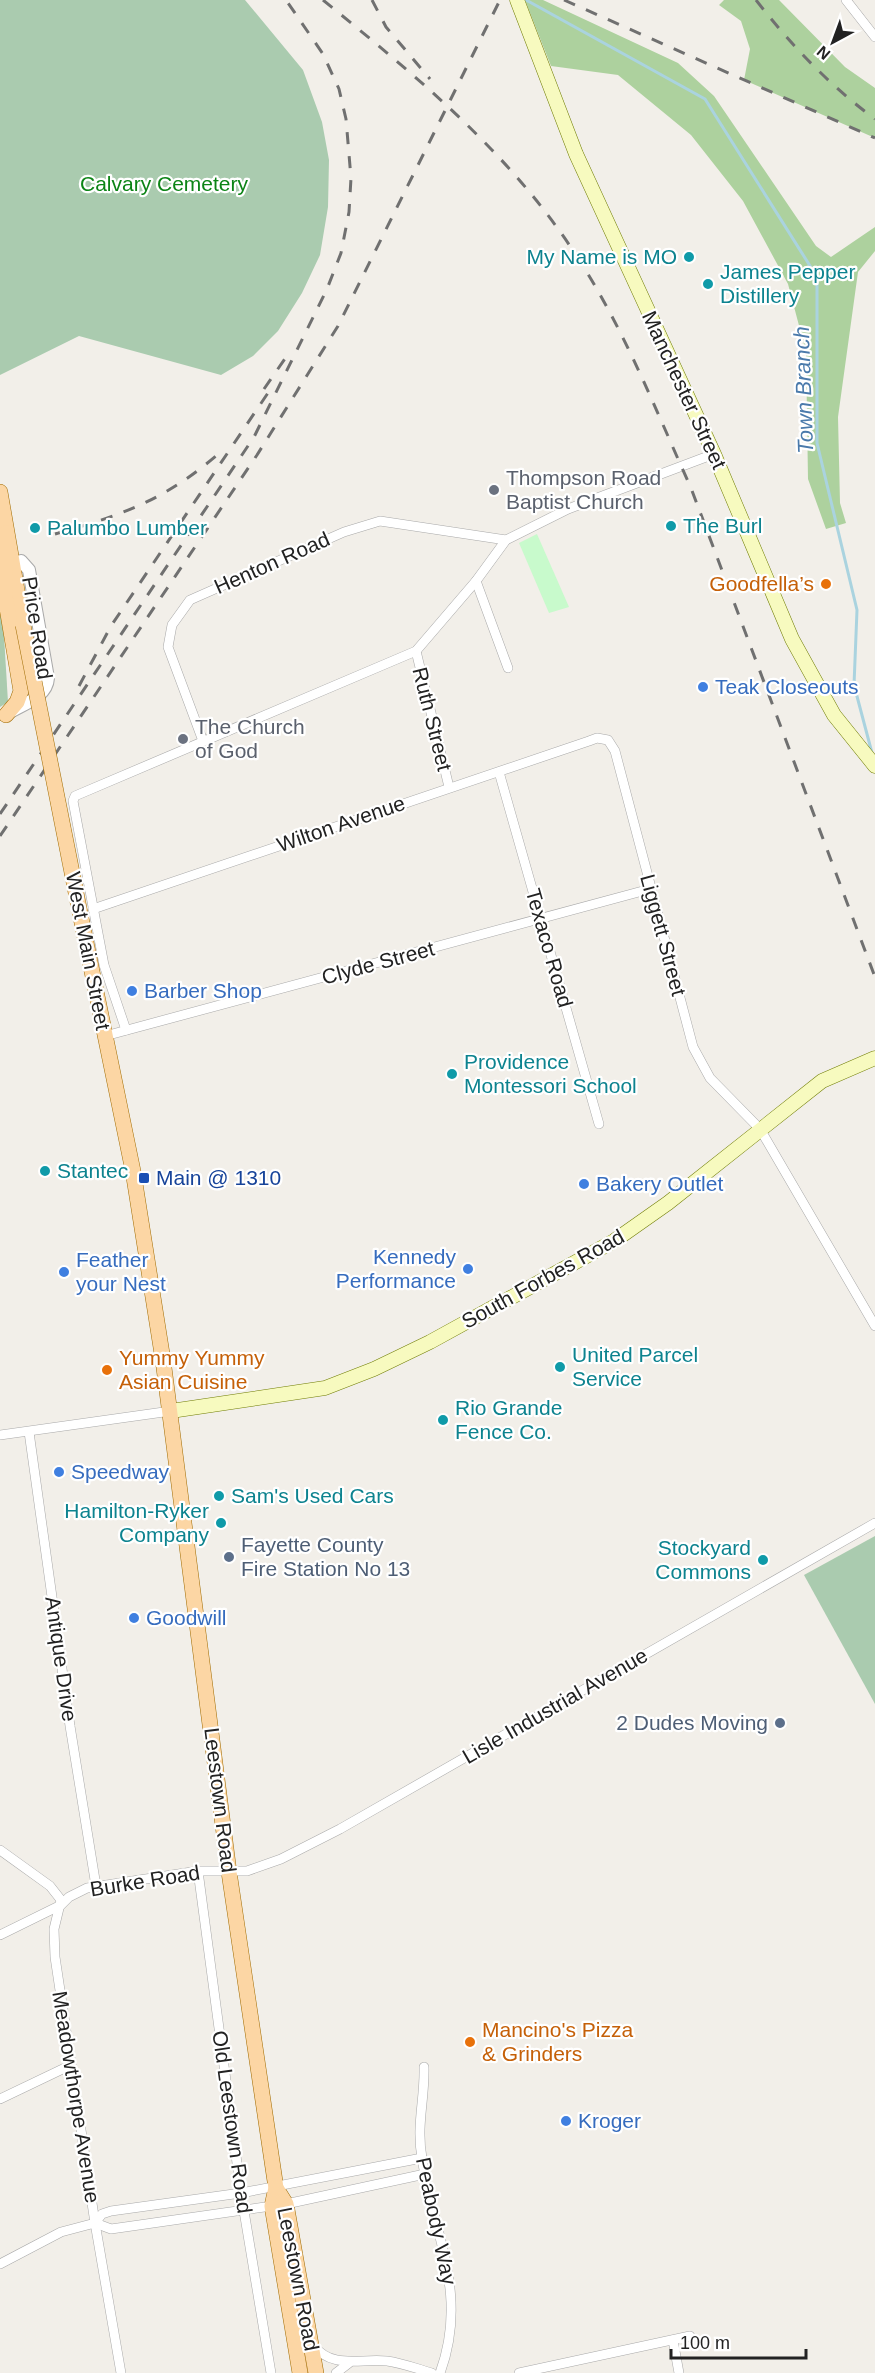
<svg xmlns="http://www.w3.org/2000/svg" width="875" height="2373" font-family="Arial,sans-serif">
<rect width="100%" height="100%" fill="#f2efe9"/>
<!-- forest -->
<g fill="#add19e">
<path d="M525,0H543L678,63L714,96L816,246L831,257L875,227V251L858,272L838,417L840,503L846,523L826,529L808,479L806,352L788,284L743,201L691,135L618,75L551,66Z"/>
<path d="M724,0H779L845,67L875,88V138L744,80L750,49L741,21L719,5Z"/>
</g>
<!-- cemetery -->
<g fill="#aacbaf">
<path d="M0,0H245L303,70L322,122L329,160L328,207L320,255L302,293L278,331L253,356L221,375L79,336L0,375Z"/>
<path d="M0,570L8,702L0,707Z"/>
<path d="M875,1536V1704L804,1575Z"/>
</g>
<!-- park -->
<path fill="#c8facc" d="M537,534L569,607L549,613L519,543Z"/>
<g fill="none" stroke-linecap="round" stroke-linejoin="round">
<!-- stream -->
<path stroke="#aad3df" stroke-width="3" d="M526,0L705,99L817,277V443L857,610L854,685L872,753"/>
<!-- minor casing -->
<g stroke="#a9a9a9" stroke-width="10">
<g id="minor">
<path d="M846,0L875,37"/>
<path d="M476,581L508,668"/>
<path d="M416,651L449,787"/>
<path d="M203,741L168,647L172,625L190,600L344,532L380,521L506,540"/>
<path d="M499,772L599,1124"/>
<path d="M93,909L589,741L597,738L608,740L615,751L693,1047L710,1078L760,1129L875,1326"/>
<path d="M126,1030L104,965L73,801L75,796L416,651L476,581L506,540L568,509L714,454"/>
<path d="M105,1036L650,889"/>
<path d="M29,1432L70,1726L96,1886"/>
<path d="M0,1435L171,1411"/>
<path d="M0,1850L50,1886L61,1900L54,1929L55,1957L95,2223L121,2373"/>
<path d="M198,1871L241,2193L271,2373"/>
<path d="M0,1935L61,1905L69,1897L87,1888L198,1871H247L281,1859L340,1829L875,1523"/>
<path d="M424,2067C425,2099 416,2125 422,2158C434,2236 469,2294 440,2373"/>
<path d="M0,2099L71,2065"/>
<path d="M95,2223L111,2229L286,2204L425,2174"/>
<path d="M0,2264L61,2232L95,2223L102,2214L111,2211L241,2193L422,2158"/>
<path d="M673,2340L679,2373"/>
<path d="M313,2345C333,2370 360,2358 387,2361C402,2363 418,2369 432,2373"/>
<path d="M336,2373L349,2363"/>
<path d="M519,2373L690,2336"/>
</g>
</g>
<!-- tertiary casing -->
<g stroke="#a9a9a9" stroke-width="14">
<path id="tertiary" d="M12,711C26,703 47,696 48,678L29,570L21,561L12,563"/>
</g>
<!-- secondary casing -->
<g stroke="#707d05" stroke-width="15">
<g id="secondary">
<path d="M517,0L576,154L714,454L792,639L834,715L875,766"/>
<path d="M171,1411L325,1388L374,1369L430,1342L614,1241L668,1203L822,1081L875,1058"/>
</g>
</g>
<!-- primary casing -->
<g stroke="#a06b00" stroke-width="16">
<g id="primary">
<path d="M0,492L23,625"/>
<path d="M6,715L17,702L21,691L5,596L6,533"/>
<path d="M81,918L133,1171L163,1360L229,1872L276,2188L272,2206L300,2373"/>
<path d="M276,2188L286,2204L316,2373"/>
</g>
</g>
<!-- minor -->
<use href="#minor" stroke="#fff" stroke-width="9"/>
<!-- tertiary -->
<use href="#tertiary" stroke="#fff" stroke-width="12"/>
<!-- secondary -->
<use href="#secondary" stroke="#f7fabf" stroke-width="14"/>
<!-- primary -->
<use href="#primary" stroke="#fcd6a4" stroke-width="15"/>
<!-- rail -->
<g stroke="#707070" stroke-width="3" stroke-dasharray="12 12" stroke-linecap="butt">
<path d="M323,0C421,80 516,158 583,266C627,336 657,413 691,488L875,977"/>
<path d="M372,0L386,27L430,79"/>
<path d="M564,0L875,138"/>
<path d="M756,0C791,45 829,85 875,119"/>
<path d="M264,389L291,350"/>
<path d="M55,534C126,514 167,499 223,450"/>
<path d="M79,686L111,626L274,384"/>
<path d="M0,814L254,437L327,289L341,253L349,212L351,178L346,119L339,89L323,54L286,0"/>
<path d="M0,836L257,455L338,326L500,0"/>
</g>
<!-- primary-bridge casing -->
<g stroke="#a06b00" stroke-width="16" stroke-linecap="butt">
<path id="primary-bridge" d="M23,625L81,918"/>
</g>
<!-- primary-bridge -->
<use href="#primary-bridge" stroke="#fcd6a4" stroke-width="15"/>
</g>
<!-- markers -->
<g fill="#0f9aa8" stroke="#fff" stroke-width="2">
<circle cx="689" cy="257" r="6"/>
<circle cx="708" cy="284" r="6"/>
<circle cx="671" cy="526" r="6"/>
<circle cx="35" cy="528" r="6"/>
<circle cx="452" cy="1074" r="6"/>
<circle cx="45" cy="1171" r="6"/>
<circle cx="560" cy="1367" r="6"/>
<circle cx="443" cy="1420" r="6"/>
<circle cx="219" cy="1496" r="6"/>
<circle cx="221" cy="1523" r="6"/>
<circle cx="763" cy="1560" r="6"/>
</g>
<g fill="#6b7280" stroke="#fff" stroke-width="2">
<circle cx="494" cy="490" r="6"/>
<circle cx="183" cy="739" r="6"/>
</g>
<g fill="#e8710a" stroke="#fff" stroke-width="2">
<circle cx="826" cy="584" r="6"/>
<circle cx="107" cy="1370" r="6"/>
<circle cx="470" cy="2042" r="6"/>
</g>
<g fill="#3f7fe0" stroke="#fff" stroke-width="2">
<circle cx="703" cy="687" r="6"/>
<circle cx="132" cy="991" r="6"/>
<circle cx="584" cy="1184" r="6"/>
<circle cx="468" cy="1269" r="6"/>
<circle cx="64" cy="1272" r="6"/>
<circle cx="59" cy="1472" r="6"/>
<circle cx="134" cy="1618" r="6"/>
<circle cx="566" cy="2121" r="6"/>
</g>
<rect fill="#1a4fb4" stroke="#fff" stroke-width="2" x="138" y="1172" width="12" height="12" rx="3"/>
<g fill="#5c6f8a" stroke="#fff" stroke-width="2">
<circle cx="229" cy="1557" r="6"/>
<circle cx="780" cy="1723" r="6"/>
</g>
<g text-anchor="middle" stroke-width="4.5" stroke-linejoin="round" paint-order="stroke">
<!-- park labels -->
<g font-size="21" fill="#0c8416" stroke="#fff">
<text x="164" y="191">Calvary Cemetery</text>
</g>
<!-- culture labels -->
<g font-size="21" fill="#0d838f" stroke="#fff" text-anchor="start">
<text x="677" y="264" text-anchor="end">My Name is MO</text>
<text x="720" y="279">James Pepper<tspan x="720" dy="24">Distillery</tspan></text>
<text x="683" y="533">The Burl</text>
<text x="47" y="535">Palumbo Lumber</text>
<text x="464" y="1069">Providence<tspan x="464" dy="24">Montessori School</tspan></text>
<text x="57" y="1178">Stantec</text>
<text x="572" y="1362">United Parcel<tspan x="572" dy="24">Service</tspan></text>
<text x="455" y="1415">Rio Grande<tspan x="455" dy="24">Fence Co.</tspan></text>
<text x="231" y="1503">Sam's Used Cars</text>
<text x="209" y="1518" text-anchor="end">Hamilton-Ryker<tspan x="209" dy="24">Company</tspan></text>
<text x="751" y="1555" text-anchor="end">Stockyard<tspan x="751" dy="24">Commons</tspan></text>
</g>
<!-- street labels -->
<g font-size="21" fill="#222" stroke="#fff">
<text transform="translate(684 390) rotate(65)" y="7">Manchester Street</text>
<text transform="translate(272 563) rotate(-24)" y="7">Henton Road</text>
<text transform="translate(37 628) rotate(81)" y="7">Price Road</text>
<text transform="translate(432 719) rotate(76)" y="7">Ruth Street</text>
<text transform="translate(341 824) rotate(-19)" y="7">Wilton Avenue</text>
<text transform="translate(663 935) rotate(75)" y="7">Liggett Street</text>
<text transform="translate(549 948) rotate(74)" y="7">Texaco Road</text>
<text transform="translate(88 951) rotate(79)" y="7">West Main Street</text>
<text transform="translate(378 963) rotate(-15)" y="7">Clyde Street</text>
<text transform="translate(543 1279) rotate(-29)" y="7">South Forbes Road</text>
<text transform="translate(61 1659) rotate(82)" y="7">Antique Drive</text>
<text transform="translate(555 1706) rotate(-30)" y="7">Lisle Industrial Avenue</text>
<text transform="translate(220 1800) rotate(83)" y="7">Leestown Road</text>
<text transform="translate(145 1881) rotate(-9)" y="7">Burke Road</text>
<text transform="translate(76 2097) rotate(81)" y="7">Meadowthorpe Avenue</text>
<text transform="translate(232 2122) rotate(82)" y="7">Old Leestown Road</text>
<text transform="translate(436 2221) rotate(78)" y="7">Peabody Way</text>
<text transform="translate(298 2279) rotate(79)" y="7">Leestown Road</text>
</g>
<!-- worship labels -->
<g font-size="21" fill="#5b616d" stroke="#fff" text-anchor="start">
<text x="506" y="485">Thompson Road<tspan x="506" dy="24">Baptist Church</tspan></text>
<text x="195" y="734">The Church<tspan x="195" dy="24">of God</tspan></text>
</g>
<!-- food labels -->
<g font-size="21" fill="#c56008" stroke="#fff" text-anchor="start">
<text x="814" y="591" text-anchor="end">Goodfella’s</text>
<text x="119" y="1365">Yummy Yummy<tspan x="119" dy="24">Asian Cuisine</tspan></text>
<text x="482" y="2037">Mancino's Pizza<tspan x="482" dy="24">&amp; Grinders</tspan></text>
</g>
<!-- shop labels -->
<g font-size="21" fill="#366cbe" stroke="#fff" text-anchor="start">
<text x="715" y="694">Teak Closeouts</text>
<text x="144" y="998">Barber Shop</text>
<text x="596" y="1191">Bakery Outlet</text>
<text x="456" y="1264" text-anchor="end">Kennedy<tspan x="456" dy="24">Performance</tspan></text>
<text x="76" y="1267">Feather<tspan x="76" dy="24">your Nest</tspan></text>
<text x="71" y="1479">Speedway</text>
<text x="146" y="1625">Goodwill</text>
<text x="578" y="2128">Kroger</text>
</g>
<!-- transit labels -->
<g font-size="21" fill="#164399" stroke="#fff" text-anchor="start">
<text x="156" y="1185">Main @ 1310</text>
</g>
<!-- service labels -->
<g font-size="21" fill="#4e5e75" stroke="#fff" text-anchor="start">
<text x="241" y="1552">Fayette County<tspan x="241" dy="24">Fire Station No 13</tspan></text>
<text x="768" y="1730" text-anchor="end">2 Dudes Moving</text>
</g>
<!-- water labels -->
<g font-size="22" font-style="italic" fill="#4a7aab" stroke="#fff">
<text transform="translate(803 390) rotate(-92)" y="8">Town Branch</text>
</g>
</g>
<!-- north arrow -->
<g transform="translate(833 42) rotate(221)" stroke="#ffffff" stroke-width="4.5" paint-order="stroke">
<path d="M0-4.5L10 22L0 15L-10 22Z" fill="#222222"/>
<text y="-9" font-size="16" font-weight="bold" text-anchor="middle" fill="#222222">N</text>
</g>
<!-- scale -->
<path d="M671 2349v9h135v-9" fill="none" stroke="#222222" stroke-width="3"/>
<text x="680" y="2349" font-size="18" fill="#222222" stroke="#ffffff" stroke-width="4.5" paint-order="stroke">100 m</text>
</svg>
